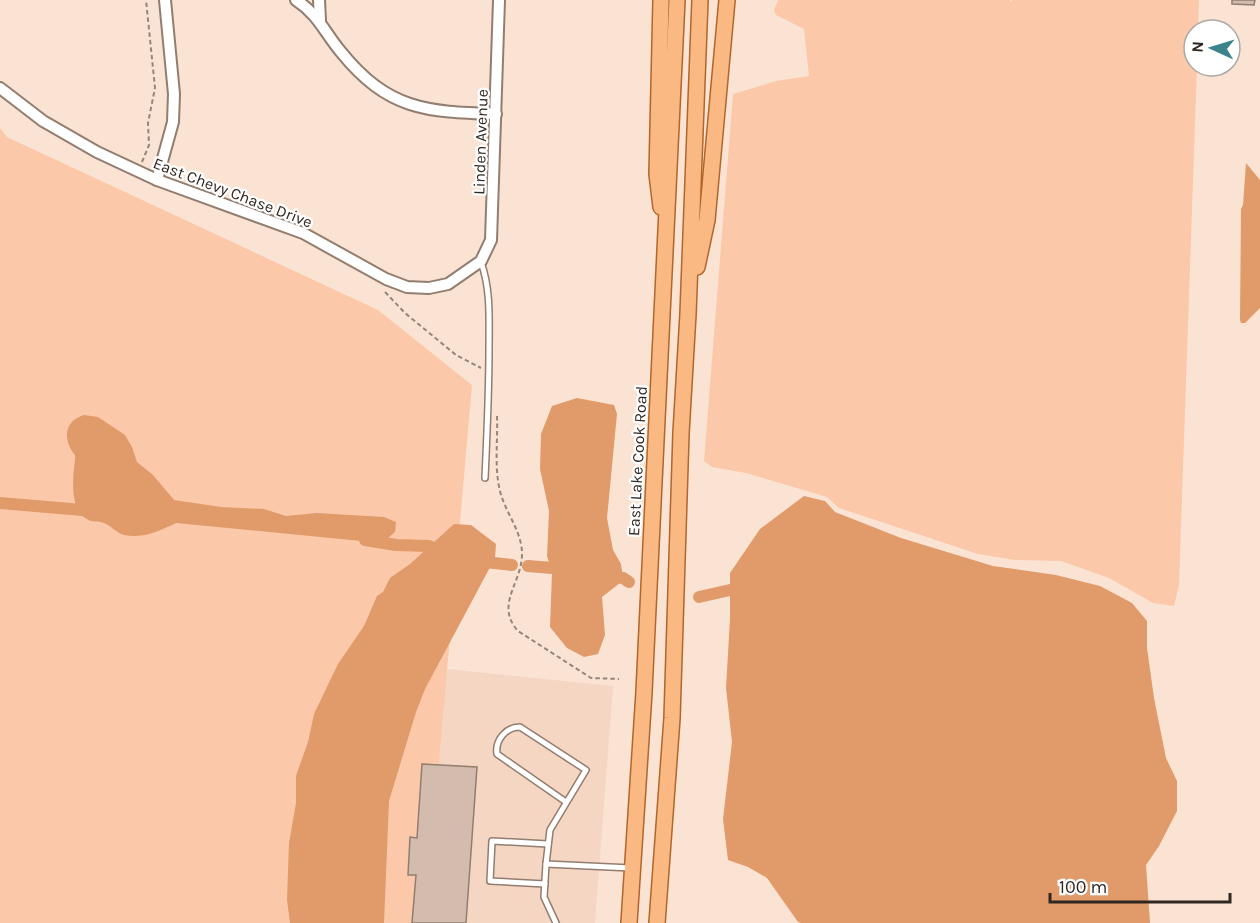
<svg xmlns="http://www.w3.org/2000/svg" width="1260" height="923" font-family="Karla,sans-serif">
<rect width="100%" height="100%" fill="#fbe3d4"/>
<!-- built -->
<path fill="#f5d6c3" d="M447,669L613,686L595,923H425Z"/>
<!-- green -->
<g fill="#fbc9a9">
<path d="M778,0H1010L1011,2L1012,0H1199L1198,30H1194V66H1197L1179,585L1174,606L1153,603L1109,578L1061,561L1015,560L978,554L839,508L827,497L746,473L712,467L704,461L733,94L776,81L809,76L804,29L776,15L774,10Z"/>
<path d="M0,128L7,137L378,310L472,385L425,923H0Z"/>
</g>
<!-- water -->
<g fill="#e19a6a">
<path d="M1246,163L1260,180V308L1245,323H1241L1240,320L1241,209L1243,205Z"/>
<path d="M577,398L614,405L617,414L607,518L613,550L621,564L623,578L620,583L602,597L605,635L598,654L584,657L567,648L550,627L552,572L547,556L549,511L540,469L541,434L552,406Z"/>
<path d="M84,415L98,417L125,435L132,447L137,462L153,475L174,500L221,507L264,509L286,516L317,513L384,517L396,522L395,532L382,543L176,523C159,531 143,539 124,535C117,533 111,526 104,523C100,521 95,522 91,521C68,513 73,477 75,459C76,454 74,455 72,451C62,435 67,420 84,415Z"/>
<path d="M804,496L825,501L835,512L901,538L993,566L1056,575L1100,586L1132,603L1147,621V648L1154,698L1166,758L1177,781V811L1159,846L1146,865L1150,923H801L798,922L767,878L748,867L728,860L723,819L732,742L726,688L730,619V573L760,529Z"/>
<path d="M454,524L471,525L496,544L495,558L425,689L416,712L389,801L384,923H290L287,900L289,843L296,803V776L308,742L314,714L338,664L364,626L377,596L383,592L390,578L410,564Z"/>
</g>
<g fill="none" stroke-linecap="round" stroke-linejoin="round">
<!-- canal -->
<g stroke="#e19a6a" stroke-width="12">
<path d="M0,503L94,511"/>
<path d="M365,540L396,545L429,546L442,551"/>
<path d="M476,561L512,565"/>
<path d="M528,566L564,569"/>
<path d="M608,576L623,578L629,582"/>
<path d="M699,597L730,590"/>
</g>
</g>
<!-- building -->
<g fill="#d3bbad" stroke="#927d6f" stroke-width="1.5">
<path d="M1232,0H1255L1254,5L1232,4Z"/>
<path d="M422,764L477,767L466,923H412L416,875H408L410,837L417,838Z"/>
</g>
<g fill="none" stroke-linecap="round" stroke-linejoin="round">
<!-- lane casing -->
<g stroke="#927d6f" stroke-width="8">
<g id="lane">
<path d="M481,262C491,290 489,319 489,349C489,392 487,435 485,478"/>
<path d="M566,802L497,754C495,740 506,727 520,727L586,770L550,830L546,864L631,868"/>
<path d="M546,864L544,897L556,923"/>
<path d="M545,884L490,881L492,841L548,844"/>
</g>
</g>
<!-- street casing -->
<g stroke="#927d6f" stroke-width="14">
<g id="street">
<path d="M296,0C318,14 325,33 341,52C388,110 426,112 496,114"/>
<path d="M319,0L320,20"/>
<path d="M0,88L43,121L97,152L157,180L303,233L386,279L407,287L429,288L448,284L481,261L491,240L499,0"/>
<path d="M157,180L173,122L174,94L165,0"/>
</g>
</g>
<!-- primary casing -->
<g stroke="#b1662a" stroke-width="18">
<g id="primary">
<path d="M661,207L657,174L661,0"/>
<path d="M697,267L707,220L727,0"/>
<path d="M629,923L644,692L677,0"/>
<path d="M657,923L672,718L681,433L688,314L700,0"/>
</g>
</g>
<!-- path -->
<g stroke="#95857a" stroke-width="2" stroke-dasharray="4.5 3" stroke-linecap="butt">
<path d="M142,162L149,145L148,123L155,88L146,0"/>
<path d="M385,292L405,313L456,355L481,368"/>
<path d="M497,416C498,440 494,467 500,491C505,512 521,530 522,552C523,583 494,604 518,631L591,678L619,679"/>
</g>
<!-- lane -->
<use href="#lane" stroke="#fff" stroke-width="5"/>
<!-- street -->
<use href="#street" stroke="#fff" stroke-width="10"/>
<!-- primary -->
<use href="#primary" stroke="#fab883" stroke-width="15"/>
</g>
<g text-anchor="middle" stroke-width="4.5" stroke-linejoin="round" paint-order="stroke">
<!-- street labels -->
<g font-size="16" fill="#2f2620" stroke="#fff">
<text transform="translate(480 142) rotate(-88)" y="6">Linden Avenue</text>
<text transform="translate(233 192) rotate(21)" y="6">East Chevy Chase Drive</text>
<text transform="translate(637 461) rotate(-87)" y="6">East Lake Cook Road</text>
</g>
</g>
<!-- north arrow -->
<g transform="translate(1212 48) rotate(274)"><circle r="28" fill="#ffffff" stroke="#aca8a6" stroke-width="1.5"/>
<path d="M0-4.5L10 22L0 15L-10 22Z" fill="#3c848b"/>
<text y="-9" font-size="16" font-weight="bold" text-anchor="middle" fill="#2f2620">N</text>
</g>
<!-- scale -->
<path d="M1050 893v9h180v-9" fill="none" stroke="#2f2620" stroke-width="3"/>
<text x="1059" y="893" font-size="18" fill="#2f2620" stroke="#ffffff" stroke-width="4.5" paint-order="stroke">100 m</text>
</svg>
